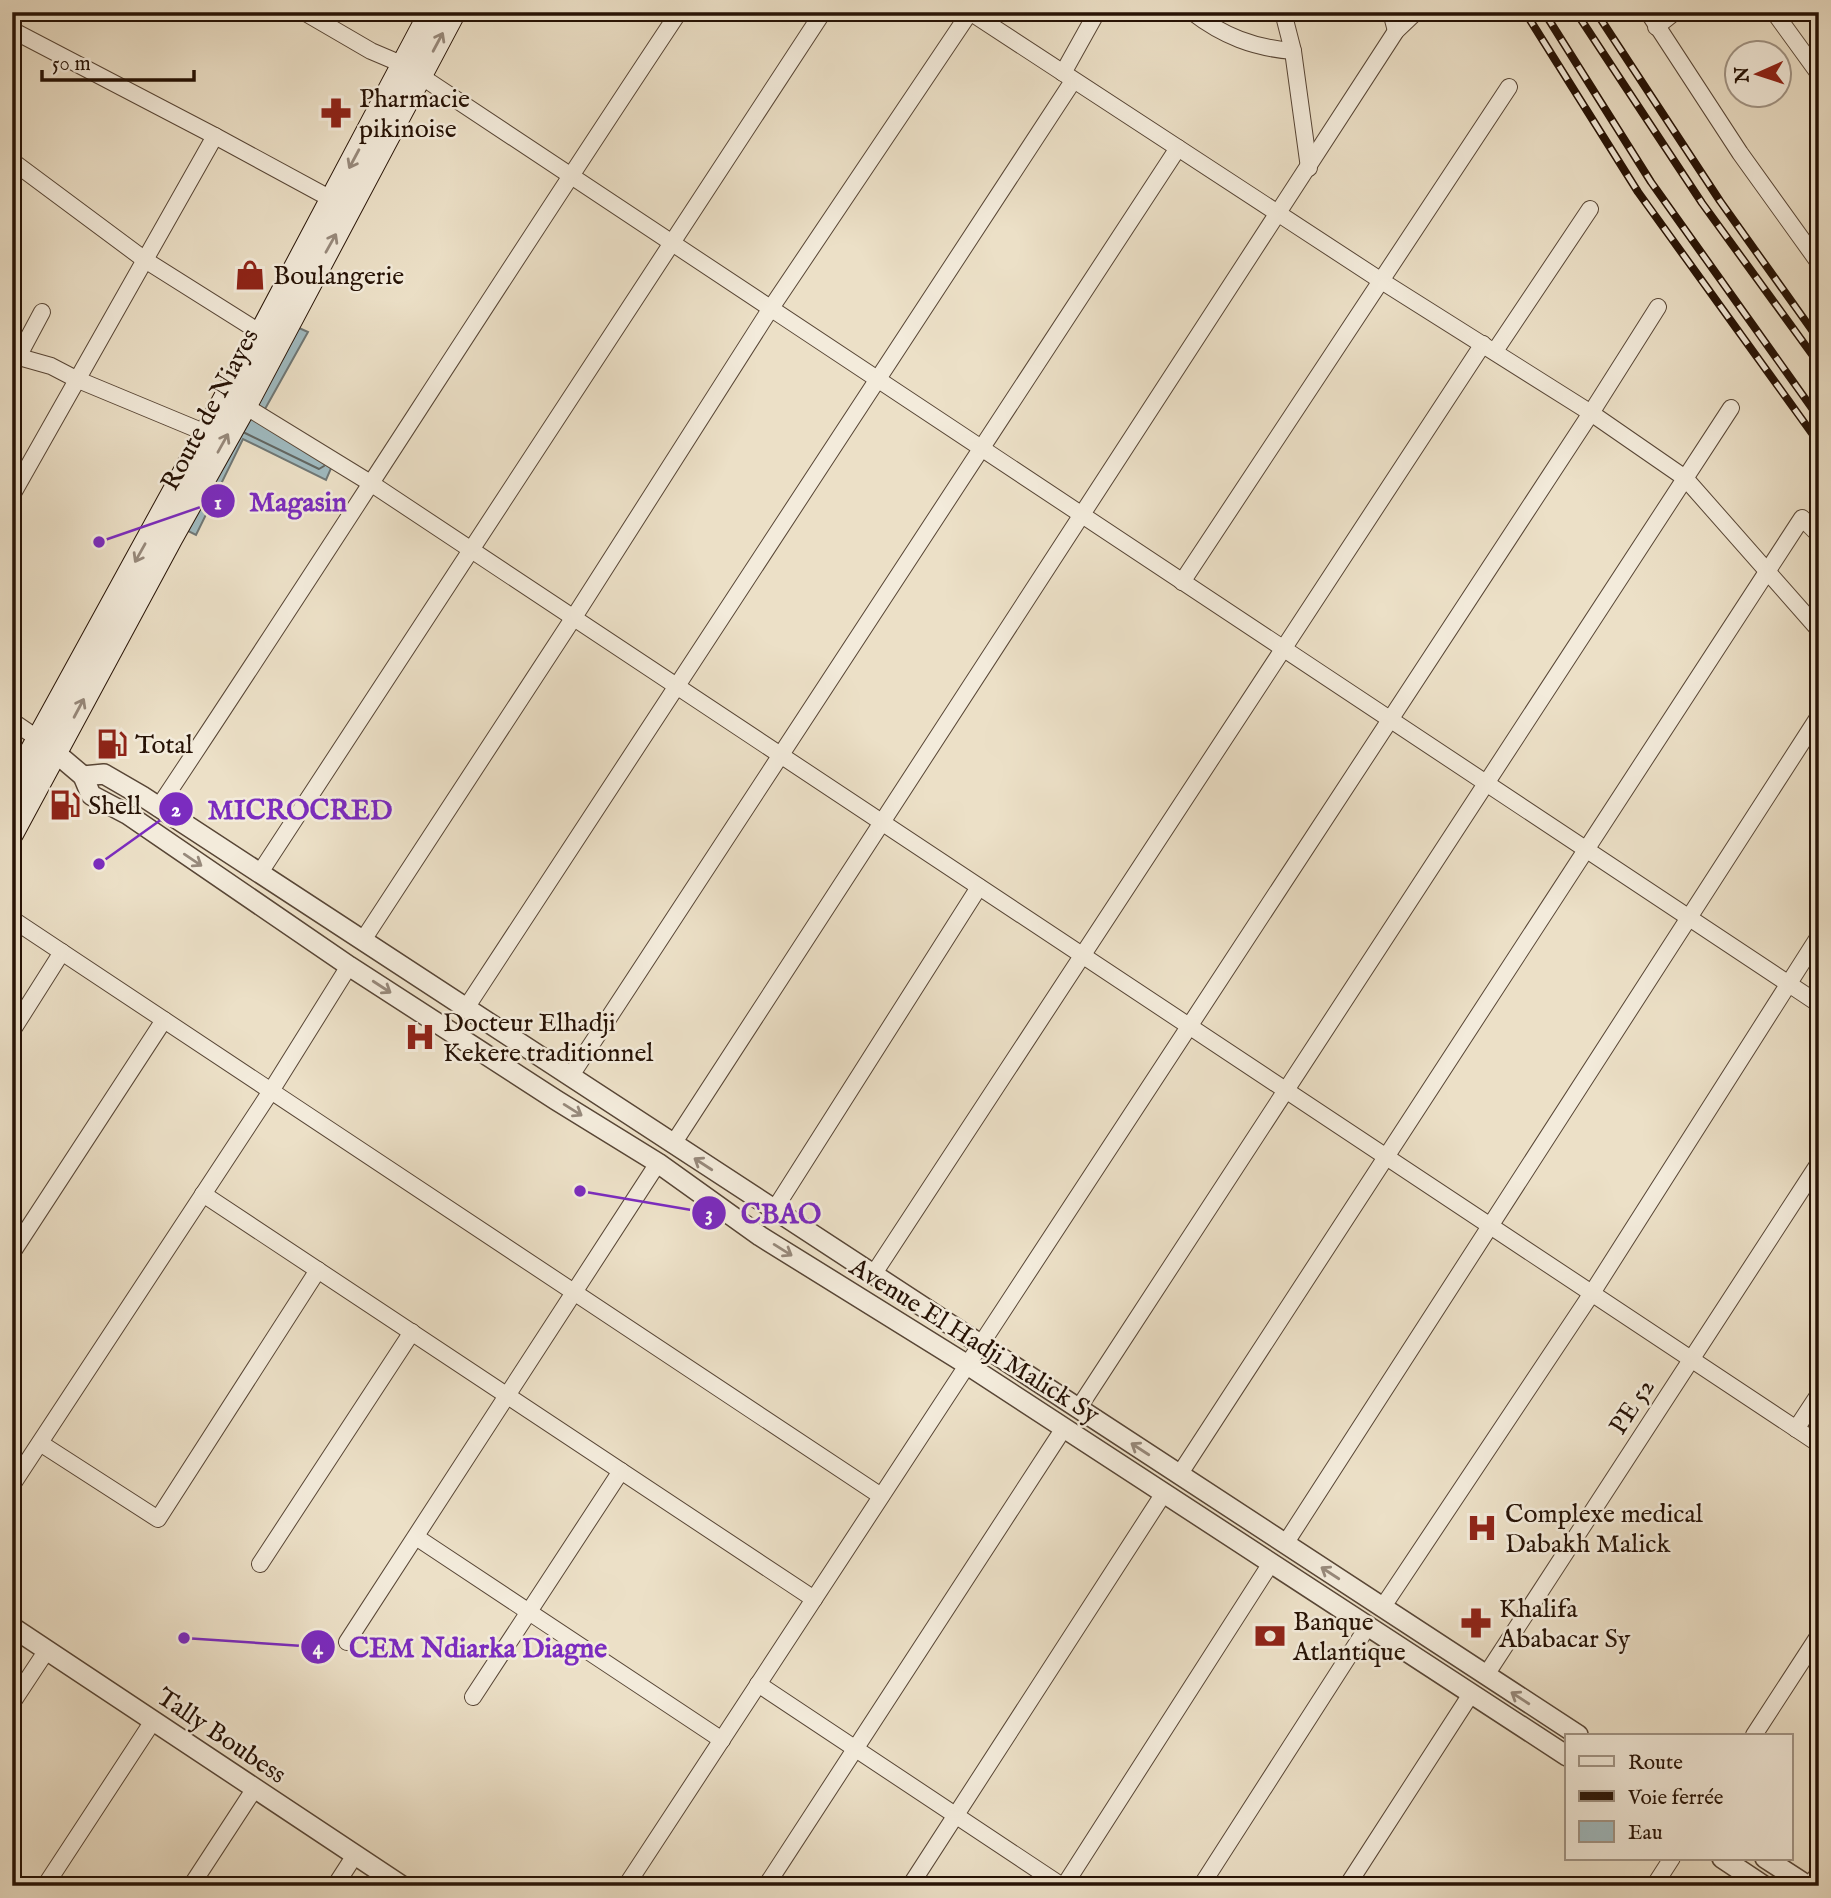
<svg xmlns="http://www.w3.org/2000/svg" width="1831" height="1898" font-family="'IM FELL English',serif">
<rect width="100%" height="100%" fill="#ece0c7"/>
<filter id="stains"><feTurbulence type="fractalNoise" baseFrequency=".00286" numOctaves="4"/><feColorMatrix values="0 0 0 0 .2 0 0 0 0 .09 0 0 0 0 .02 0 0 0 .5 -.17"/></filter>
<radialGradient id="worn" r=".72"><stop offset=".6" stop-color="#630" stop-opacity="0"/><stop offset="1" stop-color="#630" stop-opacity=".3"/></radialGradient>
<!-- water -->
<path fill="#9fbac0" stroke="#6f7775" stroke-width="2" d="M266,313L308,332L265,409L335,459L326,480L243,439L196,535L154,514Z"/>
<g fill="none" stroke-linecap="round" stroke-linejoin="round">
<!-- shore -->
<path stroke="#626662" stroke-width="2" d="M245,433L319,469L324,466"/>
<!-- minor casing -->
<g stroke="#584636" stroke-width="18">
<g id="minor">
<path d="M304,12L371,51L404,65L1819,1004"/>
<path d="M970,12L1380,280L1591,413L1685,478L1819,630"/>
<path d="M1192,12C1223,36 1254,48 1293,51"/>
<path d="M1283,12L1293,51L1309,168"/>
<path d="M1391,12L1396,31"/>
<path d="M1648,12L1740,153L1819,263"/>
<path d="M1774,12L1819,74"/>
<path d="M1656,27L1675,12"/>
<path d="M12,30L215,136L333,200"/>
<path d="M1063,73L1097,12"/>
<path d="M12,161L145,260L261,333"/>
<path d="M1495,351L1590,209"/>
<path d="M12,355L51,366L76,379L206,433"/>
<path d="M18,357L42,312"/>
<path d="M245,406L372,484L1819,1444"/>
<path d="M12,495L215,136"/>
<path d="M1182,582L1509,87"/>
<path d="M12,721L37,738"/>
<path d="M158,808C334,544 503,276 679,12"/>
<path d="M259,874L823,12"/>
<path d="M12,919L881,1496"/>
<path d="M363,940L574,617L771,308L970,12"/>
<path d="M466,1008L1073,81"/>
<path d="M12,1031L62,952"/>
<path d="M570,1077L1178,148"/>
<path d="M673,1144L1396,31L1416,12"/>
<path d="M203,1194L814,1599"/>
<path d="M774,1210L979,887"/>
<path d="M12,1253L164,1020"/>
<path d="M873,1275L1483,344"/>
<path d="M1078,1409L1731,408"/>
<path d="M1796,1429L1819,1394"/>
<path d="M40,1443L158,1519L318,1270"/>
<path d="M1179,1475L1802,518L1819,535"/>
<path d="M12,1485L271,1091L349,966"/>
<path d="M416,1537L722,1740"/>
<path d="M1285,1544L1819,716"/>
<path d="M260,1564L412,1332"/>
<path d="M1382,1608L1592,1293L1819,936"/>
<path d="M347,1642L658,1163"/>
<path d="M1486,1675L1819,1163"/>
<path d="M758,1684L1062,1886"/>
<path d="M473,1697L621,1471"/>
<path d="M12,1703L47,1650"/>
<path d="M1754,1735L1819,1635"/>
<path d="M45,1886L153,1721"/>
<path d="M191,1886L255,1788"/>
<path d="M335,1886L355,1855"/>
<path d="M626,1886L1591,413L1658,307"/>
<path d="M766,1886L1064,1428"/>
<path d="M910,1886L1164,1493"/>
<path d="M1064,1886L1271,1563"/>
<path d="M1201,1886L1368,1626"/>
<path d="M1347,1886L1471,1694"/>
<path d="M1654,1886L1672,1858"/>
<path d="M1810,1886L1819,1872"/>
</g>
</g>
<!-- tertiary casing -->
<g stroke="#584636" stroke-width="22">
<g id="tertiary">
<path d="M44,743L83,776L91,795L127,814L349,966L556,1100L658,1163L760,1236L966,1364L1567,1756"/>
<path d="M83,776L104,774L142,796L1578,1735"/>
<path d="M12,1627L402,1886"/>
<path d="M1722,1858L1764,1886"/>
<path d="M1765,1858L1808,1886"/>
</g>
</g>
<!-- secondary casing -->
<g stroke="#261205" stroke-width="25">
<g id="secondary">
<path d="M12,787L261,333L431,12"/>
<path d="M12,833L171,538L245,406L454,12"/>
</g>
</g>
<!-- minor -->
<use href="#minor" stroke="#f3ebdb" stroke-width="16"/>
<!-- tertiary -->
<use href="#tertiary" stroke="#f3ebdb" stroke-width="19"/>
<!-- secondary -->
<use href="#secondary" stroke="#f3ebdb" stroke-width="23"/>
<!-- rail casing -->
<g stroke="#261205" stroke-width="8">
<g id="rail">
<path d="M1525,12L1638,192L1819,443"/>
<path d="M1544,12L1651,182L1819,418"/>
<path d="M1576,12L1702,203L1819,364"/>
<path d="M1596,12L1720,201L1819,340"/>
</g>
</g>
<!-- rail -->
<use href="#rail" stroke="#f3ebdb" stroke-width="5" stroke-dasharray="16" stroke-linecap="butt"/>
</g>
<!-- one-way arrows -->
<defs><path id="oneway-shaft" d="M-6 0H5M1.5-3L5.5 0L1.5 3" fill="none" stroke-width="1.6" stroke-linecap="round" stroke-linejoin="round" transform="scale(1.75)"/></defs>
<g stroke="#97897b">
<use href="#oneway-shaft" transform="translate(438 42) rotate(-62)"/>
<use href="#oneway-shaft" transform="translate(354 159) rotate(118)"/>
<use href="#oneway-shaft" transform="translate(331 243) rotate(-61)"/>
<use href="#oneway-shaft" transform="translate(223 443) rotate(-61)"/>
<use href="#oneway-shaft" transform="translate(140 553) rotate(119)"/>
<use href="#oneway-shaft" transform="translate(79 708) rotate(-62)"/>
<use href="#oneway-shaft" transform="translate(193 860) rotate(34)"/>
<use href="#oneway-shaft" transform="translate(382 987) rotate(33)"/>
<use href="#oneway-shaft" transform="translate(573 1110) rotate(32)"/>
<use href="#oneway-shaft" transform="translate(703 1164) rotate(-147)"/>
<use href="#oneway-shaft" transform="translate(783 1250) rotate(32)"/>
<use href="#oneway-shaft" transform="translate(1140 1449) rotate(-147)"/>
<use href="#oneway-shaft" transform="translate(1330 1573) rotate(-147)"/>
<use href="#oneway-shaft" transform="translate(1520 1698) rotate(-147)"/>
</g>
<!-- icons -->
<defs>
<g id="pharmacy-bare" transform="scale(2.415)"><path d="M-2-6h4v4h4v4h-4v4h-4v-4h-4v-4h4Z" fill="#8f2418" stroke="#f3ebdb" stroke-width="2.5" paint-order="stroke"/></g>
<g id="shop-bare" transform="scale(2.415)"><path d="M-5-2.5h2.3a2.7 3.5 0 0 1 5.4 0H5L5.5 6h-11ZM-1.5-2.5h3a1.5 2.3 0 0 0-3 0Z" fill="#8f2418" stroke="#f3ebdb" stroke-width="2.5" paint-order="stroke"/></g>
<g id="fuel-bare" transform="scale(2.415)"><path d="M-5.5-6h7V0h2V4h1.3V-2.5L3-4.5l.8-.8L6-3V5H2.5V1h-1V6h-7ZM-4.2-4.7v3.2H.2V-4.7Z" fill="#8f2418" stroke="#f3ebdb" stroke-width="2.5" paint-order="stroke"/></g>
<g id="hospital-bare" transform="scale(2.415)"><path d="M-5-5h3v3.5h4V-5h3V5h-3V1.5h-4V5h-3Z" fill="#8f2418" stroke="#f3ebdb" stroke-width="2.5" paint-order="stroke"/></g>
<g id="bank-bare" transform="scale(2.415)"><path d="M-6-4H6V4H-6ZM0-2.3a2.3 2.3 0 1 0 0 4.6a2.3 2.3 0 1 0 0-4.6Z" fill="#8f2418" stroke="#f3ebdb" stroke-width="2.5" paint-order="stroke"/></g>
</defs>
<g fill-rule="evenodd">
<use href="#pharmacy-bare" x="336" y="113"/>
<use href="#shop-bare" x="250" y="275"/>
<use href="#fuel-bare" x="112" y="744"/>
<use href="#fuel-bare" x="65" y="805"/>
<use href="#hospital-bare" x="420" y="1037"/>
<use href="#hospital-bare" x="1482" y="1528"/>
<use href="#pharmacy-bare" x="1476" y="1623"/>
<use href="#bank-bare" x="1270" y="1636"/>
</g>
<g text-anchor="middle" stroke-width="5" stroke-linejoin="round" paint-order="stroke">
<!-- poi labels -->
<g font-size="26" fill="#261205" stroke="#f3ebdb" text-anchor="start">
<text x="359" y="107">Pharmacie<tspan x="359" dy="30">pikinoise</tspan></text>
<text x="273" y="284">Boulangerie</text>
<text x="135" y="753">Total</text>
<text x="88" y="814">Shell</text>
<text x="443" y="1031">Docteur Elhadji<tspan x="443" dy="30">Kekere traditionnel</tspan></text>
<text x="1505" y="1522">Complexe medical<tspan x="1505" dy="30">Dabakh Malick</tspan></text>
<text x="1499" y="1617">Khalifa<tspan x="1499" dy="30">Ababacar Sy</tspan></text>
<text x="1293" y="1630">Banque<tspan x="1293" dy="30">Atlantique</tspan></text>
</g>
<!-- street labels -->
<g font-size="26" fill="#261205" stroke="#f3ebdb">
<text transform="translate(209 409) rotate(-62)" y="9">Route de Niayes</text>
<text transform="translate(975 1340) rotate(32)" y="9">Avenue El Hadji Malick Sy</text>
<text transform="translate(1631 1406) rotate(-57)" y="9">PE 52</text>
<text transform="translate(222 1735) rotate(34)" y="9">Tally Boubess</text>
</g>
</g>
<!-- callouts -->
<path fill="none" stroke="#7b2cbf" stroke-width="2.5" d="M99 542L218 501M99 864L176 809M580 1191L709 1213M184 1638L318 1647"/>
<g fill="#7b2cbf" stroke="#f3ebdb" stroke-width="2.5">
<circle cx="99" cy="542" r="7"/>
<circle cx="99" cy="864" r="7"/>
<circle cx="580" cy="1191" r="7"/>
<circle cx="184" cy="1638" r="7"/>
<circle cx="218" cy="501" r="18"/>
<circle cx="176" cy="809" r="18"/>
<circle cx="709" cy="1213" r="18"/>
<circle cx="318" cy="1647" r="18"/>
</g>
<g font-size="21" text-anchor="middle" font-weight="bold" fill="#fff">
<text x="218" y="509">1</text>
<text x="176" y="816">2</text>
<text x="709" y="1220">3</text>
<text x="318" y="1654">4</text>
</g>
<g font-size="28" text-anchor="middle" font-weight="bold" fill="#7b2cbf" stroke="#f3ebdb" stroke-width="5" stroke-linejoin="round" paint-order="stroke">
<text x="298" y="511">Magasin</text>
<text x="300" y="819">MICROCRED</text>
<text x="781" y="1223">CBAO</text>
<text x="478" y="1657">CEM Ndiarka Diagne</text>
</g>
<!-- margin -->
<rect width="1831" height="1898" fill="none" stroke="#ece0c7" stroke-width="42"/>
<rect x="14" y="14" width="1803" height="1870" fill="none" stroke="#261205" stroke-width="3.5"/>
<rect x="21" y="21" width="1789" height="1856" fill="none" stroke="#261205" stroke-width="2"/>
<!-- legend -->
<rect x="1565" y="1734" width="228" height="126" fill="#f3ebdb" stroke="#a19485" stroke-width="2"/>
<rect x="1579" y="1756" width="35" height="10" fill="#f3ebdb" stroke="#a19485" stroke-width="2"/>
<text x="1628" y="1769" font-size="21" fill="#261205">Route</text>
<rect x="1579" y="1791" width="35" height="10" fill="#261205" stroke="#a19485" stroke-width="2"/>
<text x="1628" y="1804" font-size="21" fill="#261205">Voie ferrée</text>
<rect x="1579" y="1821" width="35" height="21" fill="#9fbac0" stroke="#a19485" stroke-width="2"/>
<text x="1628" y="1839" font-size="21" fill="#261205">Eau</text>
<!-- north arrow -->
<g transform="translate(1758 74) rotate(267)"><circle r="33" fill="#f3ebdb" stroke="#a19485" stroke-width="2"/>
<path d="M0-5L12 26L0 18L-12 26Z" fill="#8f2418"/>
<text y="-10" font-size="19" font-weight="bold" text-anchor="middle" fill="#261205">N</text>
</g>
<!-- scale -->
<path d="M42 70v10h152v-10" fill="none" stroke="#261205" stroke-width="3.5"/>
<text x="52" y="70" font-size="21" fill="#261205" stroke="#f3ebdb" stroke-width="5" paint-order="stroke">50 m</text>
<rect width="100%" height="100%" filter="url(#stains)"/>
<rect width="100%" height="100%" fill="url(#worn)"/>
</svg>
